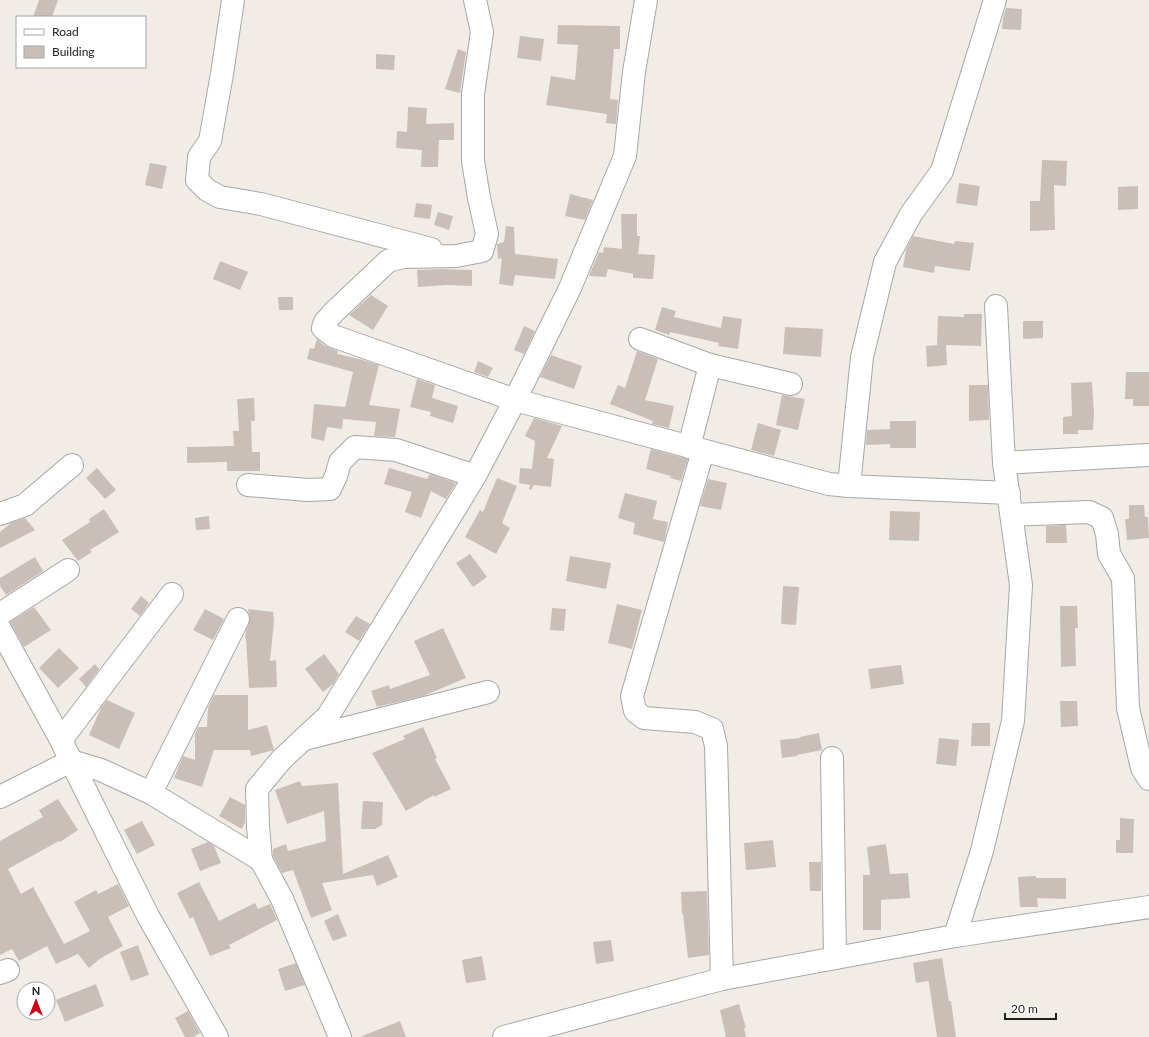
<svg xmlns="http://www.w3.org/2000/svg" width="1149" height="1037" font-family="Lato,sans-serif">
<rect width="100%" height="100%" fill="#f1ede6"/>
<!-- building -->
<g fill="#cabeb9">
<path d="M39,0H58L52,17H33Z"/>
<path d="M1006,8L1022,9L1021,30L1002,29L1003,18Z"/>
<path d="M558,25L620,26V49H614L610,99L618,100L616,124L606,123L607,114L546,105L551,76L575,80L578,45L557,44Z"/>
<path d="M520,36L544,39L541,61L517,58Z"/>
<path d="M458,49L466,52L460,93L445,89Z"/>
<path d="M376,54L395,55L394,70L376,69Z"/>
<path d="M408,107L427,108L426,124L454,123V140H439L438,167H421L422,150L396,148L397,131L407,132Z"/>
<path d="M1042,160L1067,161L1066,186L1054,185L1055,230L1030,231V201H1040Z"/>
<path d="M150,163L167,166L162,189L145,185Z"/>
<path d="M959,183L980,186L977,206L956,203Z"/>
<path d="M1138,186V209L1118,210V187Z"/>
<path d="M570,194L593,200L585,220L565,216Z"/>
<path d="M416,203L432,205L430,219L414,217Z"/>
<path d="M438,212L453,216L449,230L434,225Z"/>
<path d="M621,214H637V236H640L638,254L655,255L653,279L633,278V274L608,269L606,277L589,276L599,252L603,253L604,247L622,249Z"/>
<path d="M506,226L514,227L515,254L558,259L555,279L515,275L513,286L499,284L502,258L498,259L497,244L504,242Z"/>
<path d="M913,236L954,244L955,241L974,243L970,271L935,266L934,273L903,267L906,250Z"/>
<path d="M220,261L248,272L240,290L213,279Z"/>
<path d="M442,269L472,270V286L447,285L418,287L417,270Z"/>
<path d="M371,295L388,306L373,330L349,315Z"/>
<path d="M278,297H293V310H279Z"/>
<path d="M662,307L676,311L674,317L721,328L723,316L742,319L738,349L718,346L719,343L670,332L669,335L655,330Z"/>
<path d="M964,314H982L981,346L946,345L947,365L927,367L926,346L937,345L938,316L964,317Z"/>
<path d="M1023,321H1043V338L1023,339Z"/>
<path d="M524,326L535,331L524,354L514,350Z"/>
<path d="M785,327L823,329L821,357L783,354Z"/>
<path d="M317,339L325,346L338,351L337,354L363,360L379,365L369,405L400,409L395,437L374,436L376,422L343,419L342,429L327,427L324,441L311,438L314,404L345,407L344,412L353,372L307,359L310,348L314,349Z"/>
<path d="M637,351L658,359L645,400L674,406L669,428L652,424L653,421L610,404L618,385L625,388Z"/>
<path d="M551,355L582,366L574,389L540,377Z"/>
<path d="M478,361L493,368L488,377L474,372Z"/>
<path d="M1126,372H1149V406H1133V399H1125Z"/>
<path d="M417,379L435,385L432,398L458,406L453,423L430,416L431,412L410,407Z"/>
<path d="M1092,382L1094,415L1093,430H1078V434H1063V417L1072,416L1071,383Z"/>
<path d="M969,385H988L989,420L969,421Z"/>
<path d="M782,395L805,399L798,430L776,425Z"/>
<path d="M254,398L255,421H251L252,452H260V471H227V462L187,463V447L234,446L233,431H239L237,399Z"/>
<path d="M534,418L562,426L547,458L554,459L551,487L534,485L531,490L529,489L530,485L519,483L520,468L532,469L535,441L525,436Z"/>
<path d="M890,421H916V448H890V444L866,445L867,430L890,429Z"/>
<path d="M758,423L781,430L774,456L751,450Z"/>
<path d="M651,449L688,459L681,481L670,478L671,476L646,469Z"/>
<path d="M97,468L116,490L105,499L86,478Z"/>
<path d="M389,468L427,479L430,474L456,483L446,499L431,491L421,518L405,512L412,492L384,484Z"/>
<path d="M497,478L517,486L502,523L510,528L496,554L465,537L480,510L483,512Z"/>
<path d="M708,479L727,483L721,510L700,506Z"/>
<path d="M625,493L657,501L653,519L668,522L664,542L633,534L635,523L618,518Z"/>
<path d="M1129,505H1144L1145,517H1148L1149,538L1127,540L1125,519H1129Z"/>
<path d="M104,509L119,532L90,550L92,552L78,561L62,540L90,522L89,519Z"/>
<path d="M890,511L920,512L919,541L889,540Z"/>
<path d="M209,516L210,529L196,530L195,518Z"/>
<path d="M25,518L35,530L0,548V532L11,523Z"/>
<path d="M1066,525L1067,543H1046V526Z"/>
<path d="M470,554L487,577L473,587L456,563Z"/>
<path d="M570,556L611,563L606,589L566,581Z"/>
<path d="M35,557L43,571L6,595L0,586V578Z"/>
<path d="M783,586L799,587L796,625L781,624Z"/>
<path d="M141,596L149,603L140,616L131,609Z"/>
<path d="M617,604L642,610L632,649L608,643Z"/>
<path d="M1060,606H1077L1078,628H1075L1076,666L1061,667Z"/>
<path d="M34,607L51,630L24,647L10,622Z"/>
<path d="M552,608L566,609L564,631L550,630Z"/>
<path d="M205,609L224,619L213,640L193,630Z"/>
<path d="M248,609L273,612L274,621L270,661L276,660L277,687L249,688L246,638H245L246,631L250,619Z"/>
<path d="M356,616L370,624L359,641L345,632Z"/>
<path d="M443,628L466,678L423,696L377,707L371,691L389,685L390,689L430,675L414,641Z"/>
<path d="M59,648L79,668L58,688L39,668Z"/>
<path d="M324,654L339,674L333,684L323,692L305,669Z"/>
<path d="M95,664L99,669L86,687L79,679Z"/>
<path d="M901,665L904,684L871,689L868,669Z"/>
<path d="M214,695H248V730L267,725L274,750L251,756L250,750H214L202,787L174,778L183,756L195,760V734L198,727H207L208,708Z"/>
<path d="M107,700L135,713L119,749L89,735L101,708Z"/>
<path d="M1060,701H1077L1078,726L1061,727Z"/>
<path d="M972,723H990V746H971Z"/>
<path d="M423,727L437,758L435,759L451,789L434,797V795L406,811L372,753L405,739L403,736Z"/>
<path d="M819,733L822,750L797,755V756L782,758L780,740L800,738V737Z"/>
<path d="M939,738L959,740L956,766L936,764Z"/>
<path d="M300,781L302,786L338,783L343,874L388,855L398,877L377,886L373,875L322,883L332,910L311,918L293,870L282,873L273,856V849L286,844L288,851L326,841L324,811L287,824L275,790Z"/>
<path d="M230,797L245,805V823L242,829L219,816Z"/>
<path d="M58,799L78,830L60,842L59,841L8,869L21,894L33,887L64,944L90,931L74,902L96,890L98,894L118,884L129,906L108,917L123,946L101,958L89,968L78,954L56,964L47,946L19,961L12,949L0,955V841L43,817L39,810Z"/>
<path d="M363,801L383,802L382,825L375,829H361Z"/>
<path d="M1120,818L1134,819L1133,853H1116V840H1120Z"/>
<path d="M142,821L155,845L137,854L124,830Z"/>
<path d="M773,840L776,867L746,870L744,843Z"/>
<path d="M208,842L214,846L221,863L200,871L191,849Z"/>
<path d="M886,844L890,874L908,873L910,898L881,900V930H863V875H870L867,847Z"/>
<path d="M809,862H821V891H810Z"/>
<path d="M1036,876V878H1066V899L1037,898L1038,907H1020L1018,877Z"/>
<path d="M199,882L219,921L255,903L258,909L270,904L277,920L229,945L231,948L210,956L193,917L190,919L177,893Z"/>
<path d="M707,891L709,955L688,958L683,914H682L681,892Z"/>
<path d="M338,914L347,936L333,941L324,921Z"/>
<path d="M611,940L614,961L596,964L593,942Z"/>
<path d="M138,945L149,975L131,981L120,952Z"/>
<path d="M482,956L486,980L466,983L462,960Z"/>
<path d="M942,958L949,1001H951L956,1037H937L929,983L928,981L916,983L913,963Z"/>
<path d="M296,963L305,985L285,991L278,969Z"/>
<path d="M96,984L104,1006L65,1022L56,1000Z"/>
<path d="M739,1004L746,1028H744L746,1037H726L720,1010Z"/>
<path d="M188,1011L200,1033L193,1037H185L175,1018Z"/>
<path d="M400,1021L406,1037H362V1036Z"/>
</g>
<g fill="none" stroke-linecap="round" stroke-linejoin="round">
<!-- minor casing -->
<g stroke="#a7a7a7" stroke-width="24">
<g id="minor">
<path d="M233,0L222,74L210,141L199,157L197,180L207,190L220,197L261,204L431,249"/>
<path d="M475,0L482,32L473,94V161L479,198L487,234L482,251L456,256L403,257L388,261L334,312L325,322L323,328L333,336L515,400L829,484L849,486L862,357L885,262L911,214L942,171L995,0"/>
<path d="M640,339L710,365"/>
<path d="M689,447L710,365L791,384"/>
<path d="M703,451L632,696L635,711L644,718L695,722L712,729L716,746L722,979"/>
<path d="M1004,463L1149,455"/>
<path d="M248,485L308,490L330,489L336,476L340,462L355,447L396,450L475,476"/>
<path d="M849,486L1009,493"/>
<path d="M0,514L25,505L72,465"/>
<path d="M1012,515L1089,512L1102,518L1107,534L1109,554L1123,578L1128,708L1142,768L1149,779"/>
<path d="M0,614L68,570"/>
<path d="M0,629L61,740L71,761L148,916L217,1037"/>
<path d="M304,739L488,692"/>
<path d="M61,740L172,594"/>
<path d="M832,758L835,958"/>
<path d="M151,793L238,619"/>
<path d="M0,797L71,761L101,770L151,793L261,860"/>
<path d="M955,936L982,851L1013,721L1021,585L1004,463L996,306"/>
<path d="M0,973L8,970"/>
<path d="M340,1037L282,899L261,860L258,827L257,789L281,760L328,716L475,476L515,400L570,288L625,156L634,72L646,0"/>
<path d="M504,1037L722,979L955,936L1149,907"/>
</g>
</g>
<!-- minor -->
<use href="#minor" stroke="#fff" stroke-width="22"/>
</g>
<!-- legend -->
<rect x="16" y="16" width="130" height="52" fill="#ffffff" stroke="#a6a6a6"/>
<rect x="24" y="29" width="20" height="6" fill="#ffffff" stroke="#a6a6a6"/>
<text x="52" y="36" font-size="12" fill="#202020">Road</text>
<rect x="24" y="46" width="20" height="12" fill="#cabeb9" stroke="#a6a6a6"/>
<text x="52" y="56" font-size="12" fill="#202020">Building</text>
<!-- north arrow -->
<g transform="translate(36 1001)"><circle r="19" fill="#ffffff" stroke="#a6a6a6"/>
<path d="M0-3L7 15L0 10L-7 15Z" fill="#d10015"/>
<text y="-6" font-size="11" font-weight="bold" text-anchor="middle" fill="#202020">N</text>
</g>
<!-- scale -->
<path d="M1005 1013v6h51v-6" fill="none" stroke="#202020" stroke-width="2"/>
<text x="1011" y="1013" font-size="12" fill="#202020" stroke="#ffffff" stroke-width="3" paint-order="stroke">20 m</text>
</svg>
